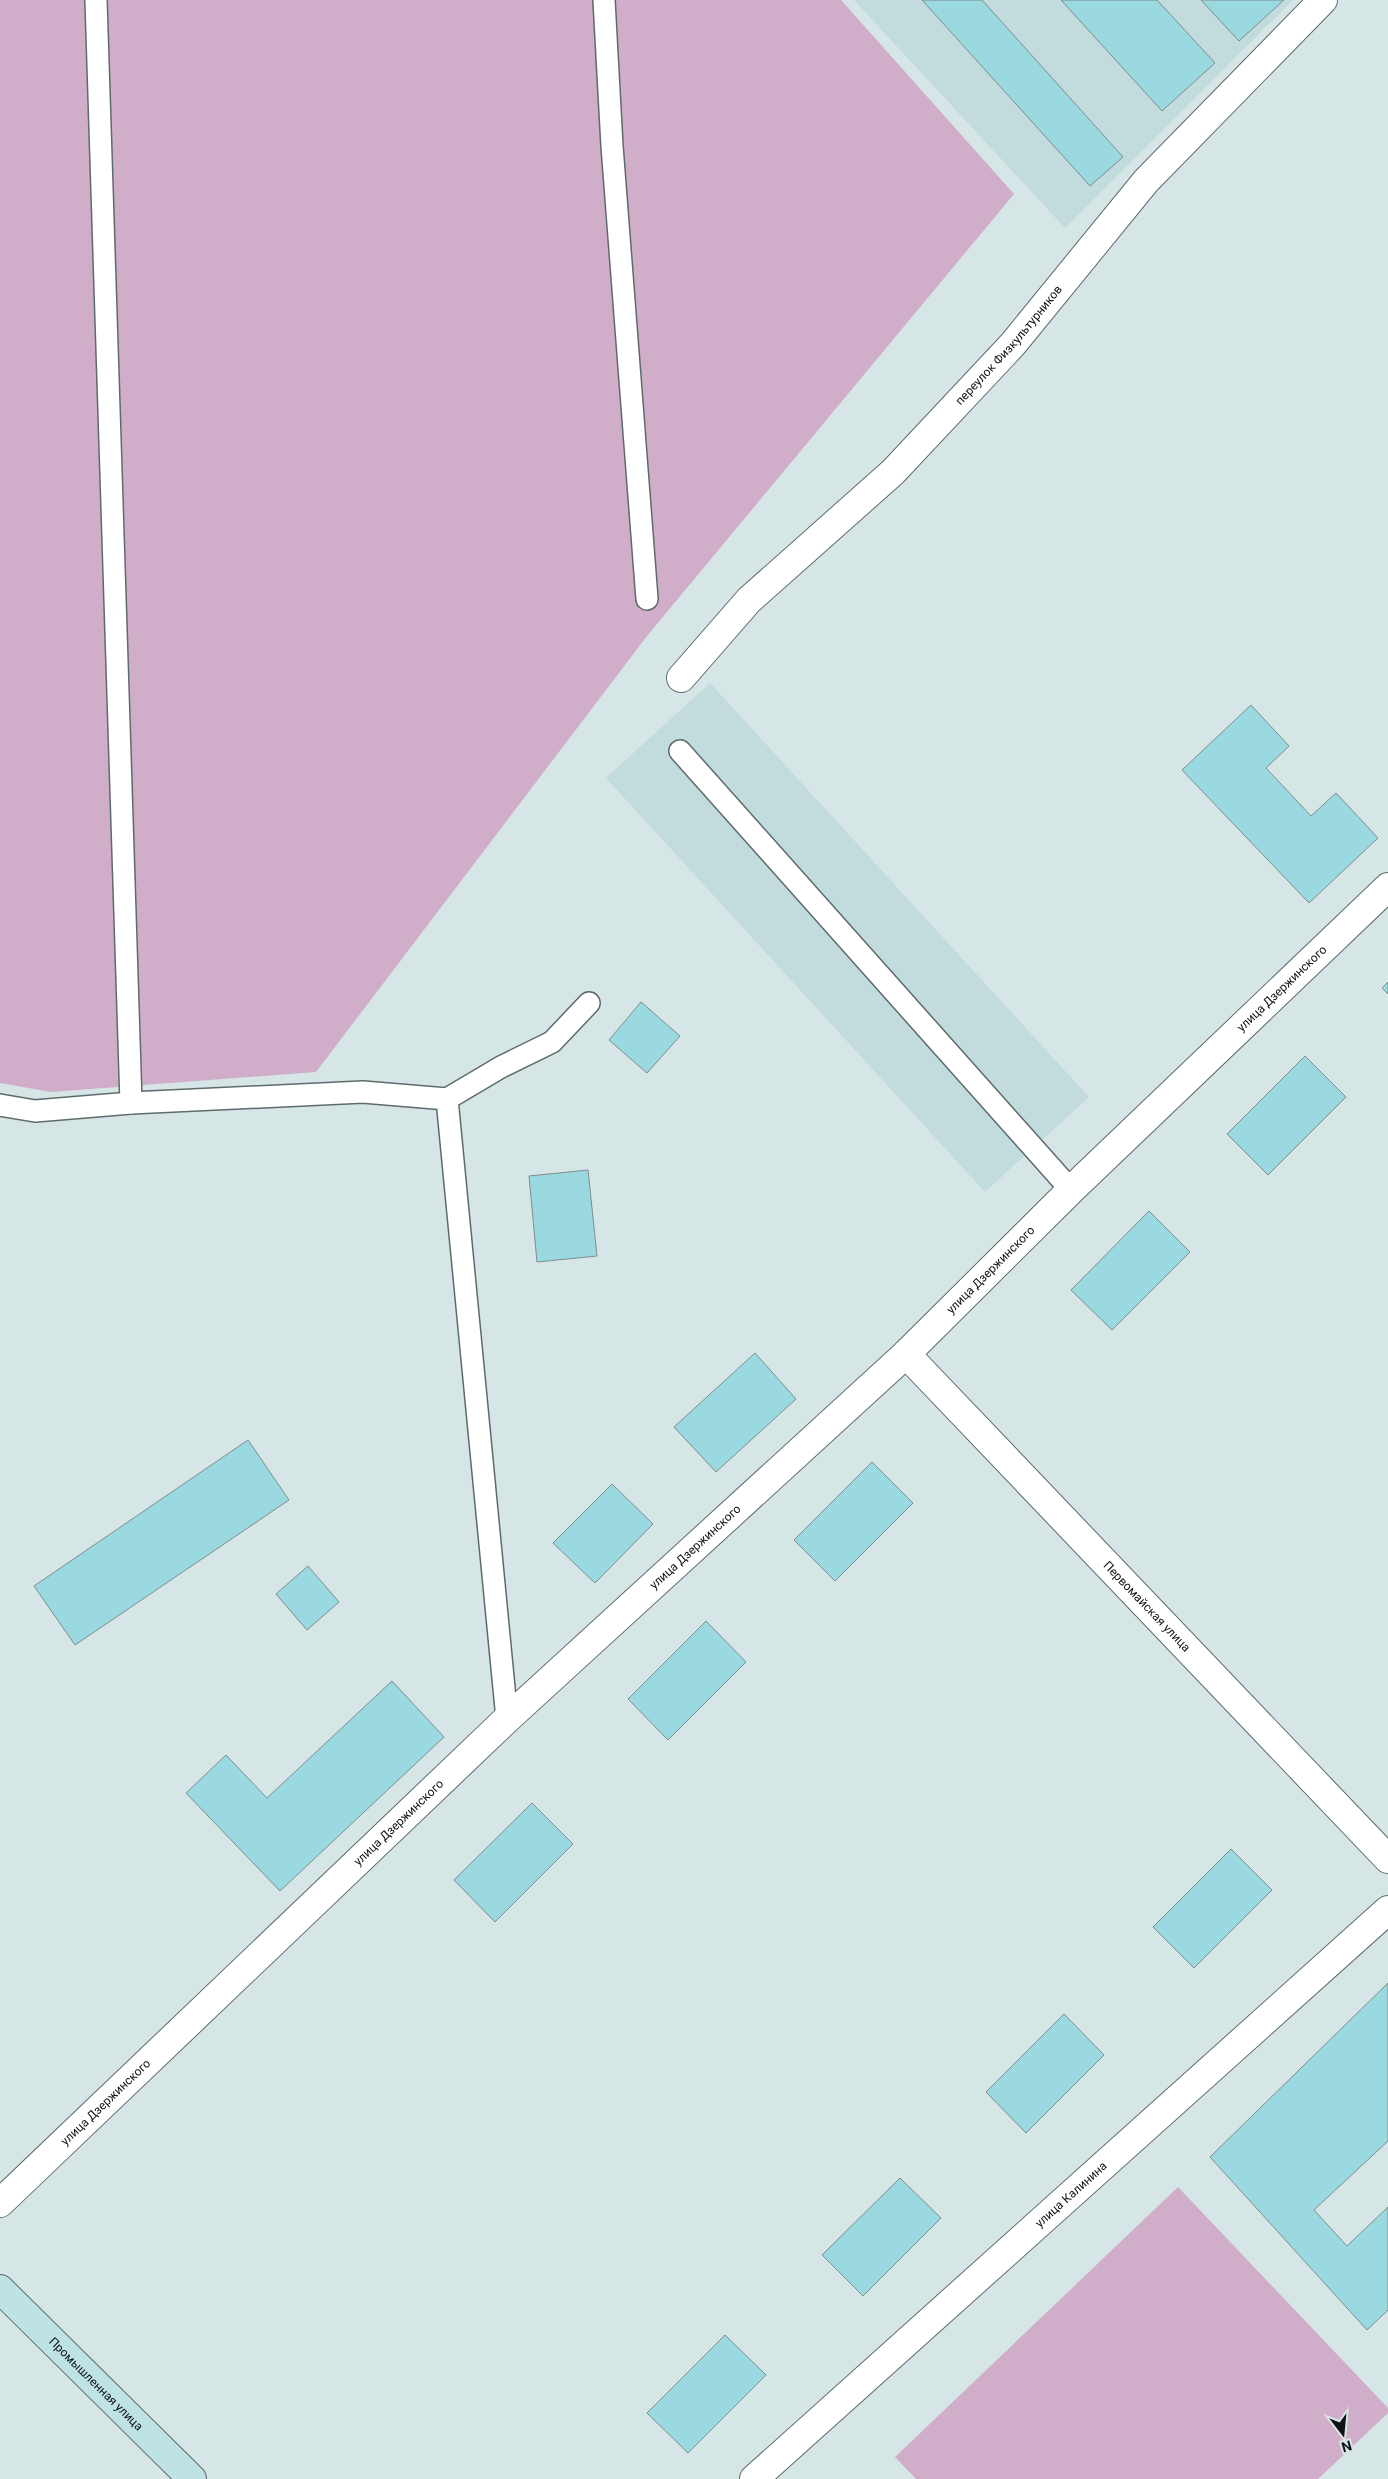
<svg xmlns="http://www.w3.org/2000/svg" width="1388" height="2479" font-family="Roboto,sans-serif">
<rect width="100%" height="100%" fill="#d6e5e6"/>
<!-- built -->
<g fill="#c2dbdd">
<path d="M854,0H1293L1065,228Z"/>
<path d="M710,683L1089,1097L985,1192L606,778Z"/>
</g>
<!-- green -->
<g fill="#d0aec9">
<path d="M0,0H841L1014,194L647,636L316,1072L51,1092L0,1083Z"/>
<path d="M1178,2187L1388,2408V2413L1318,2479H916L895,2457Z"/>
</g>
<!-- building -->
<g fill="#99d9df" stroke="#7f8d8e">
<path d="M922,0H982L1123,157L1090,186Z"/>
<path d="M1061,0H1157L1215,63L1162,111Z"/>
<path d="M1201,0H1284L1239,41Z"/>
<path d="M1251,705L1289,746L1266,768L1311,816L1336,793L1378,838L1309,903L1182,770Z"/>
<path d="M1388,982V994L1382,988Z"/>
<path d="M641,1002L680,1036L647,1073L609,1040Z"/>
<path d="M1305,1056L1346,1097L1268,1175L1227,1134Z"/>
<path d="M588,1170L597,1256L537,1262L529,1176Z"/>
<path d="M1149,1211L1190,1252L1112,1330L1071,1290Z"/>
<path d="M755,1353L796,1399L716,1472L674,1427Z"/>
<path d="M248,1440L289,1500L75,1645L34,1586Z"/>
<path d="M872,1462L913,1503L835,1581L794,1540Z"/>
<path d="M612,1484L653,1524L595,1583L553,1543Z"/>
<path d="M308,1566L339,1602L307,1630L276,1594Z"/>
<path d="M706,1621L746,1662L668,1740L628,1699Z"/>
<path d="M392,1681L444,1737L280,1891L186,1793L226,1755L267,1798Z"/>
<path d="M532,1803L573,1844L495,1922L454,1880Z"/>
<path d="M1231,1849L1272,1890L1194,1968L1153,1927Z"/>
<path d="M1388,1983V2141L1314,2210L1347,2246L1388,2207V2310L1367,2330L1210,2157Z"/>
<path d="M1064,2014L1104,2055L1026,2133L986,2092Z"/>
<path d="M900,2178L941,2218L863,2296L822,2255Z"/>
<path d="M725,2335L766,2375L688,2453L647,2413Z"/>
</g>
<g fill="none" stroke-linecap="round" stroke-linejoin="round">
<!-- lane casing -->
<g stroke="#5e6b6c" stroke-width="24">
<g id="lane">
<path d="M96,0L131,1103"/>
<path d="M604,0L612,146L647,599"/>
<path d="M680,751L1071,1190"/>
<path d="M447,1099L501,1067L552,1042L589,1003"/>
<path d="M0,1105L35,1111L131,1103L363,1092L447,1099L507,1719"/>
</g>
</g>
<!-- street casing -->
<g stroke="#5e6b6c" stroke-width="30">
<g id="street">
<path id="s1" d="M681,678L749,600L893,472L1013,344L1146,181L1323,0"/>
<path id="s2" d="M906,1354L1388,1859"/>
<path id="s3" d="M0,2203L507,1719L906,1354L1071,1190L1388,887"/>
<path id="s4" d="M754,2479L1388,1910"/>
</g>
</g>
<!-- secondary casing -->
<g stroke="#5e6b6c" stroke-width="30">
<g id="secondary">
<path id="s5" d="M0,2289L192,2479"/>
</g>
</g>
<!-- lane -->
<use href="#lane" stroke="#fff" stroke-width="21"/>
<!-- street -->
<use href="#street" stroke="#fff" stroke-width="28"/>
<!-- secondary -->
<use href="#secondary" stroke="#bfe2e5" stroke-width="28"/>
</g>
<g text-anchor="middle" stroke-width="4" stroke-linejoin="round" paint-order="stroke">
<!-- street labels -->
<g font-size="12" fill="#0d1213" stroke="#d6e5e6">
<text dy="4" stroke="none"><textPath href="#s1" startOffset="468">переулок Физкультурников</textPath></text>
<text dy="4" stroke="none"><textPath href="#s3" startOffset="1766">улица Дзержинского</textPath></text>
<text dy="4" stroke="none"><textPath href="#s3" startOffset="1361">улица Дзержинского</textPath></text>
<text dy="4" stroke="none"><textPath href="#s3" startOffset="956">улица Дзержинского</textPath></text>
<text dy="4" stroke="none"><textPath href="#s2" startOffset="349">Первомайская улица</textPath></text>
<text dy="4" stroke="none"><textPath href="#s3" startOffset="551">улица Дзержинского</textPath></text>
<text dy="4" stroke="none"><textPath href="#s3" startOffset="146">улица Дзержинского</textPath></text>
<text dy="4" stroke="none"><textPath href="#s4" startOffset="426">улица Калинина</textPath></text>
<text dy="4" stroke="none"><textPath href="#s5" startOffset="135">Промышленная улица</textPath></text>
</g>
</g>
<!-- north arrow -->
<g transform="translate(1343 2434) rotate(164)" stroke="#d6e5e6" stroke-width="4" paint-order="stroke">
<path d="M0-4L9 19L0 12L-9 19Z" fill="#0d1213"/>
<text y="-8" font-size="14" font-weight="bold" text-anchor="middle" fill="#0d1213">N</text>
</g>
</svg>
